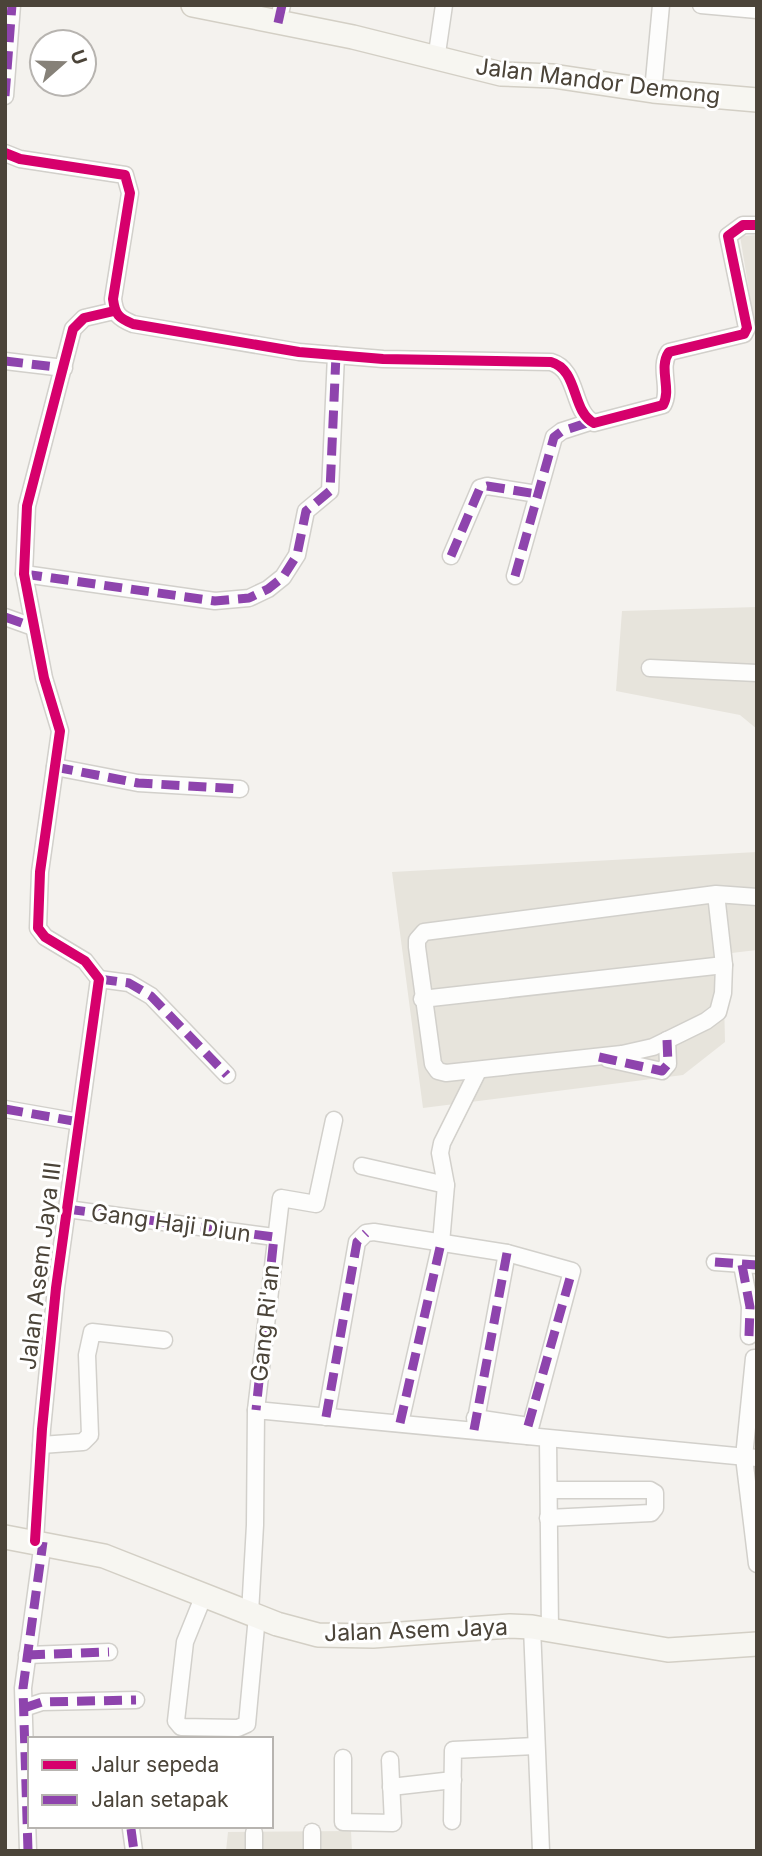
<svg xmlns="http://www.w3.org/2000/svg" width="762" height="1856" font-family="Inter,sans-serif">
<rect width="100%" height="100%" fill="#f4f2ee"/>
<!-- residential -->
<g fill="#e7e4dc">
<path d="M757,235V327H755L740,236Z"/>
<path d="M757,607V729L740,715L616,691L622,611Z"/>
<path d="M757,852V950L723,954L725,1042L683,1075L423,1108L392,872Z"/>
<path d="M351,1831L352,1851H226L228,1832Z"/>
</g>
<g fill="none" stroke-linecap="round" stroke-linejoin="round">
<!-- minor casing -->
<g stroke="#d2d0cb" stroke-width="19">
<g id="minor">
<path d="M701,5L757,10"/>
<path d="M278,23L282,5"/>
<path d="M436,60L444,5"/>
<path d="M653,91L661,5"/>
<path d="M5,96L12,5"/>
<path d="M5,153L20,159L125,175L130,193L113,299C115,315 119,318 133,324L299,352L383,359L551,362C579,370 571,411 594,423L663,405C672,389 658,368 669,352L744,334L747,328L728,236L743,225H757"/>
<path d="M5,361L64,368"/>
<path d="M451,556L480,488L487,486L537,494"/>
<path d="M24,574L215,601L249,598L268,589L283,577L297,555L306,511L330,491L336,355"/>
<path d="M515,576L554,437L562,431L590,422"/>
<path d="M5,617L33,627"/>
<path d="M650,668L757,673"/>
<path d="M55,767L138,783L240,789"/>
<path d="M716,894L724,965L723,993L718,1012L706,1021L653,1047L622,1054L446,1073L438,1071L433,1064L417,947V940L424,932L716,894L757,897"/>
<path d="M99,979L129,983L151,996L227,1075"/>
<path d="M422,999L724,965"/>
<path d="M608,1059L662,1071L668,1064L667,1040"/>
<path d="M5,1109L79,1122"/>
<path d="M362,1166L446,1185"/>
<path d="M67,1209L274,1237"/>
<path d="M715,1262L757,1265"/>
<path d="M742,1265L750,1307L749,1336"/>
<path d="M754,1358L744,1457L757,1564"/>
<path d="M256,1410L281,1198L316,1204L334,1120"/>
<path d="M326,1417L357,1242L366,1233L374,1232L507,1253L572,1271L528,1436"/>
<path d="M475,1418L522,1425"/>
<path d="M400,1423L441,1243L446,1185L440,1153L442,1143L478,1071"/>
<path d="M474,1430L507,1253"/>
<path d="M548,1439L550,1631"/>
<path d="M41,1445L83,1442L90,1435L87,1355L92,1332L164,1340"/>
<path d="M548,1518L651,1513L655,1508V1493L650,1490H549"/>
<path d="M35,1541L42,1429L56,1288L99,979L85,961L45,937L38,928L40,872L60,731L44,678L24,574L27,506L73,329L84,318L114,311"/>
<path d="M204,1595L185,1642L176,1721L181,1727L238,1728L247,1724L257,1616"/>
<path d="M250,1613L255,1525L256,1410L757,1458"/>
<path d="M532,1627L541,1851"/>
<path d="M27,1655L109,1652"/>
<path d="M24,1708L42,1702L136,1700"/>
<path d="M343,1758V1822L393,1823L390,1760"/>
<path d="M391,1787L453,1780"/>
<path d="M452,1821L453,1750L536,1746"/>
<path d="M131,1829L134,1851"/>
<path d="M312,1832V1851"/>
<path d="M254,1833V1851"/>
<path d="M28,1851L23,1688L43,1542"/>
</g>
</g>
<!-- secondary casing -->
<g stroke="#d3cfc5" stroke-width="26">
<g id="secondary">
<path d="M193,5L353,37L501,74L553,76L653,91L757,100"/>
<path d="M5,1537L104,1556L277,1624L318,1635L373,1636L510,1626L532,1627L668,1650L757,1644"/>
</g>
</g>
<!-- minor -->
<use href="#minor" stroke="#fdfdfc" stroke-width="16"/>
<!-- secondary -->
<use href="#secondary" stroke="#f7f6f1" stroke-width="23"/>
<!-- quiet -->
<g stroke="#8e44ad" stroke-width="9" stroke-dasharray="18 9" stroke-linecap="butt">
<path d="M278,23L282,5"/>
<path d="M5,96L12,5"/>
<path d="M5,361L64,368"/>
<path d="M451,556L480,488L487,486L537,494"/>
<path d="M24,574L215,601L249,598L268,589L283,577L297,555L306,511L330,491L336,355"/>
<path d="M515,576L554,437L562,431L590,422"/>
<path d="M5,617L33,627"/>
<path d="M55,767L138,783L240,789"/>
<path d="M99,979L129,983L151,996L227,1075"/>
<path d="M599,1057L662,1071L668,1064L667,1040"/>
<path d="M5,1109L79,1122"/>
<path d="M67,1209L274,1237L256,1410"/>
<path d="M715,1262L757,1265"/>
<path d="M742,1265L750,1307L749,1336"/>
<path d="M326,1417L357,1242L366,1233"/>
<path d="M400,1423L441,1243"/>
<path d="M528,1426L572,1271"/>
<path d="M474,1430L507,1253"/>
<path d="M27,1655L109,1652"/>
<path d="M24,1708L42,1702L136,1700"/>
<path d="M131,1829L134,1851"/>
<path d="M28,1851L23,1688L43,1542"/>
</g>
<!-- cycleway casing -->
<g stroke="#fff" stroke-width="15">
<g id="cycleway">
<path d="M5,153L20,159L125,175L130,193L113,299C115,315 119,318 133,324L299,352L383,359L551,362C579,370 571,411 594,423L663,405C672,389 658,368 669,352L744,334L747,328L728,236L743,225H757"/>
<path d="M35,1541L42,1429L56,1288L99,979L85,961L45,937L38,928L40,872L60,731L44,678L24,574L27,506L73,329L84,318L114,311"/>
</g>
</g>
<!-- cycleway -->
<use href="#cycleway" stroke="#d6006c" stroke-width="10"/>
</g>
<g text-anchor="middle" stroke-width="6" stroke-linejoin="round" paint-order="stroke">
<!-- street labels -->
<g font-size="23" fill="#4b4439" stroke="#fff">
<text transform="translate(598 81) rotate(7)" y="8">Jalan Mandor Demong</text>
<text transform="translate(171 1223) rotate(8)" y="8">Gang Haji Diun</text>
<text transform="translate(40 1266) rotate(-83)" y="8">Jalan Asem Jaya III</text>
<text transform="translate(265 1323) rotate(-84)" y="8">Gang Ri'an</text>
<text transform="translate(416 1630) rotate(-2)" y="8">Jalan Asem Jaya</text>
</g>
</g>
<!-- border -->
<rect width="762" height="1856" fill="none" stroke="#4b4439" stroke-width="14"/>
<!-- legend -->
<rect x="28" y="1737" width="245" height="91" fill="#ffffff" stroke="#b7b4b0" stroke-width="2"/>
<rect x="42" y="1760" width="35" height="10" fill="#d6006c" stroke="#b7b4b0" stroke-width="2"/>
<text x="91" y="1772" font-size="21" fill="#4b4439">Jalur sepeda</text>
<rect x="42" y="1795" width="35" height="10" fill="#8e44ad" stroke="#b7b4b0" stroke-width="2"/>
<text x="91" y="1807" font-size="21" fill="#4b4439">Jalan setapak</text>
<!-- north arrow -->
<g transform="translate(63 63) rotate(70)"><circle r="33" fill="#ffffff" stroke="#b7b4b0" stroke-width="2"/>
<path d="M0-5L12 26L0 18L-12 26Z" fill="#868178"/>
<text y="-10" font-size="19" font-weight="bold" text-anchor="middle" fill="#4b4439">U</text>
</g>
</svg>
